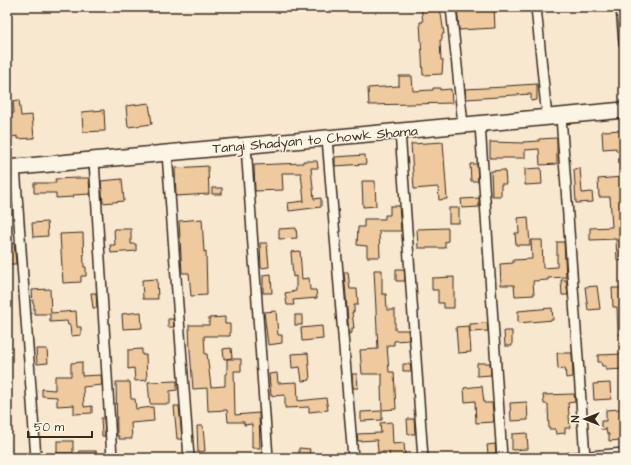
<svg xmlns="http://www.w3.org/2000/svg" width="631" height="465" font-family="'Architects Daughter',sans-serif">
<rect width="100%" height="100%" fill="#f8e8d0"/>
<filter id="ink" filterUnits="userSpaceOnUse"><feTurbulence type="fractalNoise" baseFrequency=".025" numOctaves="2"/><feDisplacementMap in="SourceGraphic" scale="8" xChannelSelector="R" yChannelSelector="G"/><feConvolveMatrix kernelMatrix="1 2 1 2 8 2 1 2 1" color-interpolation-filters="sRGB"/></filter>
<g filter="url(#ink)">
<!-- building -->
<g fill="#eeca9e" stroke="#3b2a1e">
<path d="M421,7H440L444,34H442V40H440L441,60H443L442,74L423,75L420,22H423Z"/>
<path d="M457,7H494L495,28L459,30Z"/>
<path d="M399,76H412L413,91L433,90V88H440V90L451,89L452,103L369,105L368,88L399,86Z"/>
<path d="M537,84V100L531,101V94L498,96V97L466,99L465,89L505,87V86Z"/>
<path d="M19,100L21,116L32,115L34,138L17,139V136L7,138V114L14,113L13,101Z"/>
<path d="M149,103L152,124L128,127L126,106Z"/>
<path d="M104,110L105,131L83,132L82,112Z"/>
<path d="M624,130V151H616V148L603,149L602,131Z"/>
<path d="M557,138V164L540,165L539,149L525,150V158H490V142L523,143V142L539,141V139Z"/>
<path d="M443,142L447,199L439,200L438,187L414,189L411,144Z"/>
<path d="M365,155L366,164L335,166V157Z"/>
<path d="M303,161H317L318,168H311L314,199L321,198V207L289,211L288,203L304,201L301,173H282L283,190L255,191L254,165L303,163Z"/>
<path d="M470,164H477L478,181H471Z"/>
<path d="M208,166L209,194L176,196L175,168Z"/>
<path d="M541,168L542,184L525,185V169Z"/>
<path d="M580,168L582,193L592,192L593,202L576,203L574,169Z"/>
<path d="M505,170L506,184H501V196H492L491,171Z"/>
<path d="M622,177L623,190H624V200H623L624,260L617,261L616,239L590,240V228L612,227L610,197H599L598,179Z"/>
<path d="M79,178H89L90,194L73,195V197L56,198V193H34V183H56L55,179Z"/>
<path d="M122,179L124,201L103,203L101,181Z"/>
<path d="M362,181H375L376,206L363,207Z"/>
<rect x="212" y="188" width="10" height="6"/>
<path d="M479,198V207L462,208L461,199Z"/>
<path d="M390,206H399L401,231H379L380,257H367V246L357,245L358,227H364V219H385V215H390Z"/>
<rect x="449" y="208" width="10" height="15"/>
<path d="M528,217L530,245H516L515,233H519L518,218Z"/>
<path d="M202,219L204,252L206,251L207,295L191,296L189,273H182L179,221Z"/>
<path d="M47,222L48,236L33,237L32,223Z"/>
<path d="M296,228L297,238L279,239V229Z"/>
<path d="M448,228V241L445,242V248H418L417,229Z"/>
<path d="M114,229H131V244H136V251L111,253L110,245H115Z"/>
<path d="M83,233L84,267H86V276H81V282L63,283L60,234Z"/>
<path d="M531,240H542L543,268L557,267V242H564L566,277L548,278V280L533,281L534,295L515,296L514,285H501L500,264L513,263V260L532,259Z"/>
<path d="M14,243L16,264H8L7,244Z"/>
<path d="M260,243H267L269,267L261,268Z"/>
<path d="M300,251L302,279L309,278L310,290H316L317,298L293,300L294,305H287L285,293L296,291V276L293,277L291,252Z"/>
<path d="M396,269H404L405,281H396Z"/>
<path d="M374,270H382V294H386L387,310H395V330H408L409,340L394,341V345H387L389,372H394L396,409L382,410L381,387H382V374H362L360,350L378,349Z"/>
<path d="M344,272H348L350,289H357L358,305H354V312H352L354,328H352V333L349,334Z"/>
<path d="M271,274L272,293H263V275Z"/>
<path d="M454,277V308H444V303H438V290H432V278Z"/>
<path d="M157,279L158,299H143L142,280Z"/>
<path d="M561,280H566L568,295H562Z"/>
<path d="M597,286L600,309L588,310L585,287Z"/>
<path d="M612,288H624V334H618L617,307H613Z"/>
<path d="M50,289L51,313L76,311L77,327H81V335L71,336L70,325H68L67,321L50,322V314H34V304H33L32,290Z"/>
<path d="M91,293H96L97,308H93Z"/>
<path d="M552,308L553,320L518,323V311Z"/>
<path d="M276,311L278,335H282V343L268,345L264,312Z"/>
<path d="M141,312L142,328L123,329L122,314Z"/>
<rect x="295" y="315" width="7" height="10"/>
<path d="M225,317V324H230V336H204L205,354H207L211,387L225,386V374L227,373V359H241V371H234L235,415L259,413L260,448H252V424L244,425V422H228L227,410L208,411L207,388L193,389L190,351L189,325H209V318Z"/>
<path d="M168,319H173L174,327H168Z"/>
<path d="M487,323L488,331L470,332V324Z"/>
<path d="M322,326L323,339L302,341L301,328Z"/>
<path d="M469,326L471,352L458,353L456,327Z"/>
<path d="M504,331H512V346H505Z"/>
<path d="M231,348L232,358L224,359L223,349Z"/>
<path d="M36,349H47L48,363L37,364Z"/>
<path d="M142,349V355H146L147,380L135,381L134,368L128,369V350Z"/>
<path d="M308,353L310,380L302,381L300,367L292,368L291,354Z"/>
<path d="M557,353H572L573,377L566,378L565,368L558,369Z"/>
<path d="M624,354V369L606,370V366H602L601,362H598V355Z"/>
<path d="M82,362V376L101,375L102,385L83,387L84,407L92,406V413L74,414V405L57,406V397L42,396V389L55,390V376H71V363Z"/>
<path d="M477,363H490L491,375L477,376Z"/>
<path d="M403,364H410L411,371H403Z"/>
<path d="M277,373L278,383L297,382L298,401L326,398L328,410L309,412V407L285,408V395L271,396L269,374Z"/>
<path d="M352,374H357L358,388H353Z"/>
<path d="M177,381V390L170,391V404H150L148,382Z"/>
<path d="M116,382H130L131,399H135L136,409L153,407L154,421L131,423L132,439H119V436H117Z"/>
<path d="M610,383L611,399L594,400L593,384Z"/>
<path d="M482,386L484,403H492L494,422L476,423L475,401L465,402L464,388Z"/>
<path d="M574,394L575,402L568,403L570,428H565V433L556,434L555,429H549L548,404H544L543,395Z"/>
<path d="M527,402L528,420L511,421L510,403Z"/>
<path d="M174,406H179L182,439H177Z"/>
<path d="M620,409L621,440L609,441V434H607L606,429H601V421H606V410Z"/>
<path d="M382,411V420L361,421V412Z"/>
<path d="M101,418H104L105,436H102Z"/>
<path d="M407,419H414L415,434H408Z"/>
<path d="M392,422L393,444L404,443L405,456L390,458L389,452H378L377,440L358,441L357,434L381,433L380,423Z"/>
<path d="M197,426H203L205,451L198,452Z"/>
<path d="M527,433L528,449L512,450V434Z"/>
<rect x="57" y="441" width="16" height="12"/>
<path d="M495,444L496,453L488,454L487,445Z"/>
<path d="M299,448L310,449L309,456L299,455Z"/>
<rect x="79" y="451" width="17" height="7"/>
</g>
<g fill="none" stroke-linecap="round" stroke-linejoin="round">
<!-- minor casing -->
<g stroke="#3b2a1e" stroke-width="12">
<g id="minor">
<path d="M451,7L463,125"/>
<path d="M536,7L547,118"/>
<path d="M621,7L624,43"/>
<path d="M561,116L585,458"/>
<path d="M480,124L502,458"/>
<path d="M400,131L423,458"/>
<path d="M327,138L353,458"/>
<path d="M246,146L268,458"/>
<path d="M167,153L189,458"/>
<path d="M94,160L112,458"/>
<path d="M15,167L36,458"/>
<path d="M568,458L624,453"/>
</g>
</g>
<!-- primary casing -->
<g stroke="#3b2a1e" stroke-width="18">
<path id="primary" d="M7,168L624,110"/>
</g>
<!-- minor -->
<use href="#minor" stroke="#fcf5e5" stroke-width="9"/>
<!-- primary -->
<use href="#primary" stroke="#fcf5e5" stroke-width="15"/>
</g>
</g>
<g text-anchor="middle" stroke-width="3" stroke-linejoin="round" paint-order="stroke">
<!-- street labels -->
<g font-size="14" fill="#3b2a1e" stroke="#fcf5e5">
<text transform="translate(315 139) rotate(-5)" y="5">Tangi Shadyan to Chowk Shama</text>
</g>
</g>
<!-- margin -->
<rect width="631" height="465" fill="none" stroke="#fcf5e5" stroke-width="24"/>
<rect x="12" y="12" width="607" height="441" fill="none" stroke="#3b2a1e" stroke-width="1.5" filter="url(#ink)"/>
<!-- north arrow -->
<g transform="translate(585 419) rotate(270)" stroke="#fcf5e5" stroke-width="3" paint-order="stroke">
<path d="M0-3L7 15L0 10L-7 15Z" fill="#3b2a1e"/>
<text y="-6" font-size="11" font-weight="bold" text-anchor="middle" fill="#3b2a1e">N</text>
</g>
<!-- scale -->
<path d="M28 431v6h64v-6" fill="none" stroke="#3b2a1e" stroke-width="2"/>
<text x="34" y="431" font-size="12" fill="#3b2a1e" stroke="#fcf5e5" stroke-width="3" paint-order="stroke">50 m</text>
</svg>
